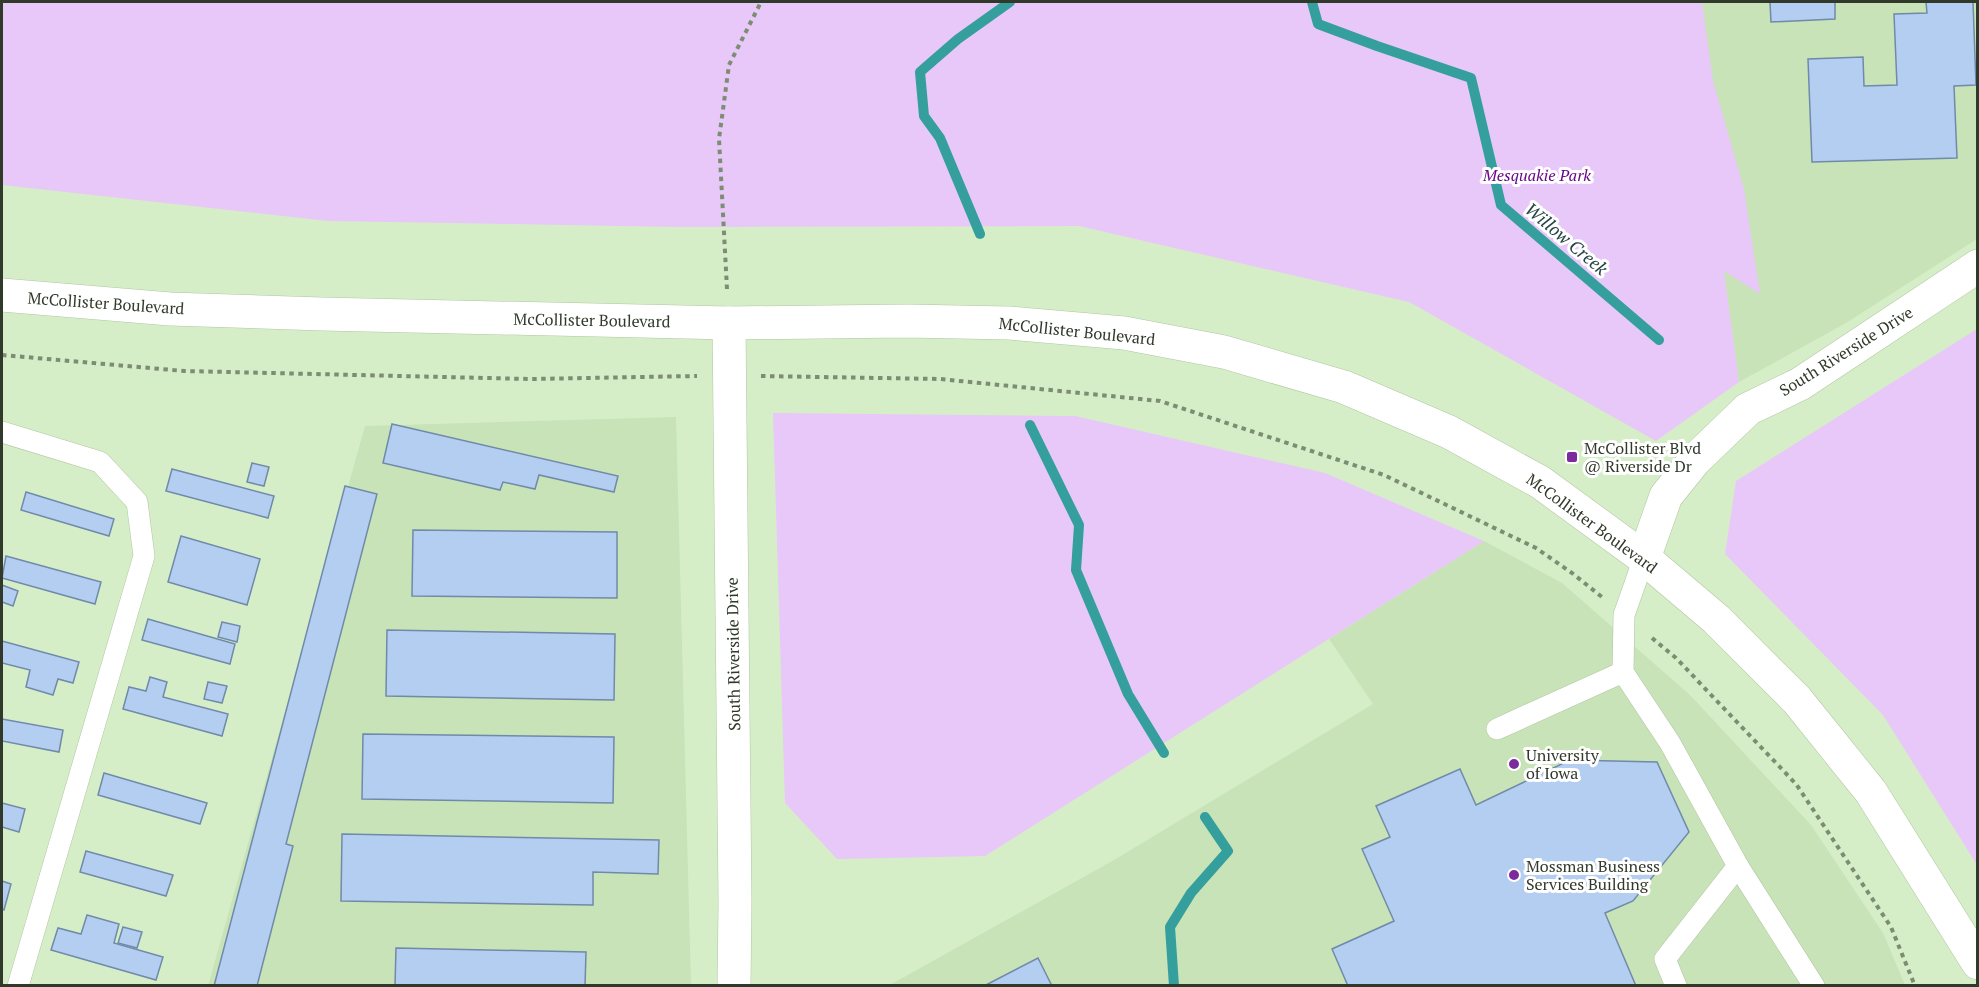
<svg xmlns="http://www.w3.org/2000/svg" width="1979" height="987" font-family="'PT Serif',serif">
<rect width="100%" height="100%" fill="#d6eec8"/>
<!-- built -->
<g fill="#c7e3b7">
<path d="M1687,2H1977V239L1846,323L1739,382Z"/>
<path d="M676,417L691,985L208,986L365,426Z"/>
<path d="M1484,541L1562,583L1690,695L1811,825L1883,933L1905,985L888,986L1114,860L1373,704L1329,639Z"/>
</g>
<!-- green -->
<g fill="#e8c7f9">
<path d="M2,2H1702L1713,81L1744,189L1760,294L1724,271L1739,382L1656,441L1409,302L1079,226L678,227L328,221L2,185Z"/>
<path d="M1977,329V865L1883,715L1725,554L1736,481Z"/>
<path d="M773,413L1075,416L1325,473L1484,541L985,856L837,859L785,803Z"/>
</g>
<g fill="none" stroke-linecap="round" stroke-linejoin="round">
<!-- stream -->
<g stroke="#349f9d" stroke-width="10">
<path d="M1312,2L1318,24L1377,46L1471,78L1501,205L1659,340"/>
<path d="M980,234L940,138L924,116L920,72L958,39L1010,2"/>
<path d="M1030,425L1079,525L1076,570L1128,694L1164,753"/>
<path d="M1174,986L1170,927L1191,893L1228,851L1205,817"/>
</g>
</g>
<!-- building -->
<g fill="#b3cef0" stroke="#708aa9" stroke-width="1.5">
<path d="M1770,2H1835V19L1771,22Z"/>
<path d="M1926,2H1973L1976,85L1954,86L1957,158L1812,162L1808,59L1863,57L1864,86L1897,85L1894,14L1927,13Z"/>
<path d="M392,424L618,476L614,492L539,475L535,489L503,482L500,490L383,463Z"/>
<path d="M252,463L269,467L264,486L247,482Z"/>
<path d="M172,469L274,496L268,518L166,491Z"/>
<path d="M345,486L377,494L286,844L293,846L257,986H214Z"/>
<path d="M26,492L114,519L109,536L21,510Z"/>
<path d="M413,530L617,532V598L412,596Z"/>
<path d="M181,536L260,559L247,605L168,582Z"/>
<path d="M6,556L101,582L95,604L2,578Z"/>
<path d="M2,585L18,591L13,606L2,602Z"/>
<path d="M148,619L235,644L230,664L142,640Z"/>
<path d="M222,622L240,626L237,642L218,637Z"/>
<path d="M387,630L615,634L614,700L386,696Z"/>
<path d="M2,641L79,662L73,683L58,679L53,695L26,687L30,670L2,663Z"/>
<path d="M150,677L167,682L163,697L228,714L222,736L123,709L129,687L146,691Z"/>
<path d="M208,682L227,686L222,703L204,699Z"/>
<path d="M2,719L63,730L59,752L2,741Z"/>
<path d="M363,734L614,737L613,803L362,799Z"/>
<path d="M1570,760L1657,762L1689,832L1633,901L1605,913L1636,986H1348L1332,949L1394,921L1362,849L1390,837L1376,806L1460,769L1476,805Z"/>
<path d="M104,773L207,803L200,824L98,795Z"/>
<path d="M2,803L25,809L19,832L2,827Z"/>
<path d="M342,834L659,840L658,874L593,872V905L341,901Z"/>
<path d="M86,851L173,875L166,896L80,872Z"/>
<path d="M2,881L11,884L4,910L2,909Z"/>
<path d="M87,915L119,924L114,943L163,957L156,980L51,950L58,928L81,934Z"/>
<path d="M123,927L142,932L137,948L118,943Z"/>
<path d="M396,948L586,952L585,986H395Z"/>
<path d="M1038,958L1052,986H984Z"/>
</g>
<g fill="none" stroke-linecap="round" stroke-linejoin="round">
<!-- lane casing -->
<g stroke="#b0c6a2" stroke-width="22">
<g id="lane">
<path d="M2,432L100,462L137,502L144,556L18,986"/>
<path d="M1644,558L1624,615L1623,672L1670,743L1738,866L1665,959L1676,986"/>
<path d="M1497,729L1623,672"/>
<path d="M1738,866L1814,986"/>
</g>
</g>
<!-- street casing -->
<g stroke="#b0c6a2" stroke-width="34">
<g id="street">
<path d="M729,323L735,902L734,986"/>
<path d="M1644,558L1666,496L1695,460L1748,409L1800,384L1978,266"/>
</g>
</g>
<!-- secondary casing -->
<g stroke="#b0c6a2" stroke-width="34">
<path id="secondary" d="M2,295L170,309L322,314L729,323L907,321L1009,323L1124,333L1224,352L1344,387L1449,432L1540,482L1644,558L1716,619L1797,700L1871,792L1978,963"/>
</g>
<!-- path -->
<g stroke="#7d8d73" stroke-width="4" stroke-dasharray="4.5 4.5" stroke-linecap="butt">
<path d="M727,289L719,139L729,65L761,2"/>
<path d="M2,355L184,371L530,379L697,376"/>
<path d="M761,376L940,379L1160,401L1384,475L1536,548L1572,573L1602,597"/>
<path d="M1652,638L1676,658L1796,784L1891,927L1915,986"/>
</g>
<!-- lane -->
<use href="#lane" stroke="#fff" stroke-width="21"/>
<!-- street -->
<use href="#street" stroke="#fff" stroke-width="33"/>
<!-- secondary -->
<use href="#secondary" stroke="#fff" stroke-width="33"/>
</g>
<!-- markers -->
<g fill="#7b2b9c" stroke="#fff" stroke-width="2">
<rect x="1566" y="451" width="12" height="12" rx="3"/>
<circle cx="1514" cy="764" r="6"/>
<circle cx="1514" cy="875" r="6"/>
</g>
<g text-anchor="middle" stroke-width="6" stroke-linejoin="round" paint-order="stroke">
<!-- park labels -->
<g font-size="16" font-style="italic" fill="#68088a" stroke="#fff">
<text x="1537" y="181">Mesquakie Park</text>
</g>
<!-- street labels -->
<g font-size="16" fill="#30392a" stroke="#fff">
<text transform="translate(106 303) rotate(4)" y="6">McCollister Boulevard</text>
<text transform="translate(592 320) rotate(1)" y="6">McCollister Boulevard</text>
<text transform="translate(1077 331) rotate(6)" y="6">McCollister Boulevard</text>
<text transform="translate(1846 351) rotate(-32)" y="6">South Riverside Drive</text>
<text transform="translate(1592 523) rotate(36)" y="6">McCollister Boulevard</text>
<text transform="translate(733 654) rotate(-91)" y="6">South Riverside Drive</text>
</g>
<!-- poi labels -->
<g font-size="16" fill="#30392a" stroke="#fff" text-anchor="start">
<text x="1584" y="454">McCollister Blvd<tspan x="1584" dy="18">@ Riverside Dr</tspan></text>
<text x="1526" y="761">University<tspan x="1526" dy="18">of Iowa</tspan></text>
<text x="1526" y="872">Mossman Business<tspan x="1526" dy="18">Services Building</tspan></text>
</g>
<!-- water labels -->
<g font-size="18" font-style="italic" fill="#264645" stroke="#fff">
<text transform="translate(1566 239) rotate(40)" y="6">Willow Creek</text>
</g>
</g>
<!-- border -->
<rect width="1979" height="987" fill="none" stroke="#30392a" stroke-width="6"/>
</svg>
